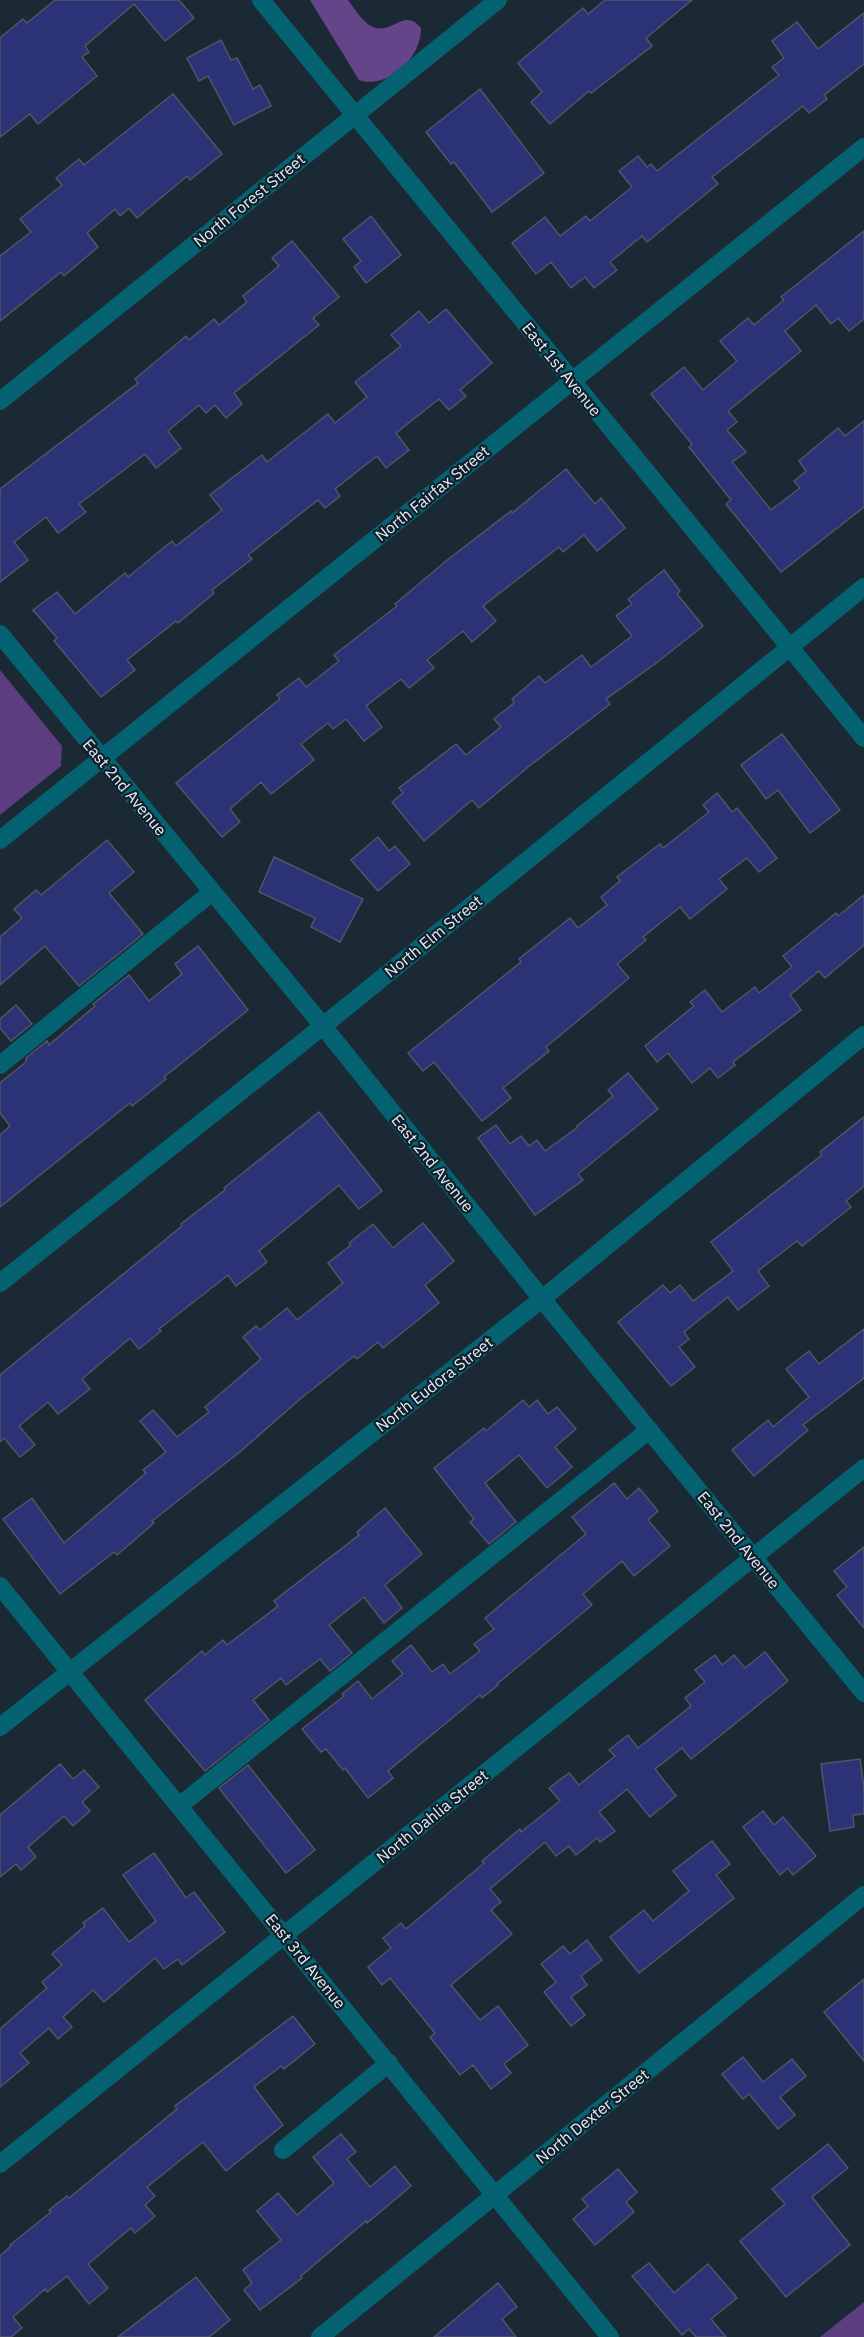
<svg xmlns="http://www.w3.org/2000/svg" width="864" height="2337" font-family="'IBM Plex Sans',sans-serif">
<rect width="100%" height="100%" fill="#1b2935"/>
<!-- green -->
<g fill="#5d3c80">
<path d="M0,670L62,746L61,766L0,815Z"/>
<path d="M864,2302V2337H820Z"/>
</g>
<!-- forest -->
<path fill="#66448a" d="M310,0H348C355,9 364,25 376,28C394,32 405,8 421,28C422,57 388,90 359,80Z"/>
<!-- building -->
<g fill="#2b3376" stroke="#505566" stroke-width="1.5">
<path d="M55,0H179L194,18L165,41L134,4L85,46L89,52L82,57L97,76L38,124L30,114L0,137V38L23,19L27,23Z"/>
<path d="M605,0H692L646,38L652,46L591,93L589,91L550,124L531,102L542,92L518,63L583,8L588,14Z"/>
<path d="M864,13V64L824,95L827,99L809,113L803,106L712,177L718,184L647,242L642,236L610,262L617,270L594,288L585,277L571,288L551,262L536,274L512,243L545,217L560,236L586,216L590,221L632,187L619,171L638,156L647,167L651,164L657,171L779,75L772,67L784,58L772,41L797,22L818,49Z"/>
<path d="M221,40L231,60L237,58L253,89L260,85L271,106L234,125L208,76L199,81L187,58Z"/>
<path d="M480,89L544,173L492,212L454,162L451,164L426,132Z"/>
<path d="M173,94L222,154L190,180L187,176L137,218L129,208L120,216L115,209L87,233L98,247L64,276L61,272L0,321V256L31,232L20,219L62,185L56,178L79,159L84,165Z"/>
<path d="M371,216L401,255L366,283L354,267L361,261L343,239Z"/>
<path d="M864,231V319L849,331L838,318L831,324L816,305L785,331L801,351L728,411L737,422L727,430L746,452L732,462L771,510L800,488L794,481L806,471L799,461L838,428L845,436L864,421V507L781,572L726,504L731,500L689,447L692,444L651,394L684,367L703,390L737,361L720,341L748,318L754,325L784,300L781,297Z"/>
<path d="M292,241L339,297L313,318L319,325L234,393L242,404L226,418L215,405L206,413L199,405L168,431L181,448L156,468L145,454L79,504L86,512L58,533L46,517L14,542L28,560L0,582V489L138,383L135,379L186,336L189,340L214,319L219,325L247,302L243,296L279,266L272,258Z"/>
<path d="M446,309L492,363L460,390L466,396L449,410L439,399L396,433L409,450L386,468L377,456L335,489L340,496L325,508L318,500L248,555L252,559L212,590L214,593L178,623L176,621L127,660L135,670L101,697L54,641L57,638L33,610L57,592L75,614L125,573L128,577L172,541L176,546L222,510L210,495L262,455L267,462L328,414L335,423L367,397L355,382L401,346L391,335L419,311L429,323Z"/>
<path d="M566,469L595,504L601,498L625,528L597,551L584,535L563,552L559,547L483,606L496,621L472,642L463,631L427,660L434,668L409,688L401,679L366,706L382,727L364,741L346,719L333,729L328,723L301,744L314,760L271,794L261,782L230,809L240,822L222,837L176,783L280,699L277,695L299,678L306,687L339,661L334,655L397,606L395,604L446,561L511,511L512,513Z"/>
<path d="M664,570L680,591L677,594L703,626L655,664L606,699L610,704L528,767L479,808L472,800L424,841L392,802L403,793L399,788L456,744L466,755L501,727L494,719L514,703L512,699L539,676L545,683L582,655L591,667L632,636L616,616L632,604L628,599Z"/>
<path d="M782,734L840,810L810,833L778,790L766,799L741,765Z"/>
<path d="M717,793L732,812L737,808L777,858L759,872L747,858L719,879L727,889L690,919L680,907L643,937L646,940L617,964L629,978L546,1047L549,1051L503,1088L511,1098L482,1121L434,1062L423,1071L408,1053L521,962L519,959L570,918L578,928L607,905L601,897L620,881L617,877L660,844L663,848L709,812L703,805Z"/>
<path d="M378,837L389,851L395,846L410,864L378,891L351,860Z"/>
<path d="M107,840L134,872L109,893L143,934L79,986L45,946L0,985V937L22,918L14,909L36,890L41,895Z"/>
<path d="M274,857L363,899L340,942L311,927L315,918L259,892Z"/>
<path d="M864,895V945L825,978L819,971L790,995L801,1010L733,1062L735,1065L718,1078L710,1068L692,1083L668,1053L657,1062L645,1046L694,1006L690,1002L705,990L722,1012L755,987L759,993L792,967L783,956L836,913L838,916Z"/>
<path d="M198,946L248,1010L164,1077L166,1079L132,1106L130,1103L0,1207V1135L10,1126L0,1113V1083L26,1062V1058L47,1041L49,1045L95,1006L93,1004L129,975L149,1001L182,974L175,964Z"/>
<path d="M16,1005L32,1024L11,1041L0,1028V1019Z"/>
<path d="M628,1073L658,1109L578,1174L583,1180L535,1215L478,1138L496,1125L510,1144L521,1136L529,1146L537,1140L545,1151L578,1127L577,1126L613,1096L608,1090Z"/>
<path d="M319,1112L382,1191L359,1209L339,1185L259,1251L267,1262L236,1286L228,1275L159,1329L161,1331L139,1349L130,1338L82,1379L90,1389L58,1414L48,1402L19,1426L35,1445L20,1457L4,1438L0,1442V1375L182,1226L181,1224L225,1190L224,1188Z"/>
<path d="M864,1117V1186L846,1201L851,1207L802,1246L797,1241L758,1271L769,1286L738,1310L728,1297L684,1332L689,1339L679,1347L695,1367L671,1386L618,1322L663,1285L670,1293L680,1285L693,1301L733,1271L711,1242L822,1155L820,1152Z"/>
<path d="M423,1223L454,1261L425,1285L439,1303L383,1348L378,1342L357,1359L354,1356L299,1400L241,1451L152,1521L154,1523L117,1555L114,1552L60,1594L3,1519L32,1498L64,1543L146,1473L143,1470L166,1452L140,1421L153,1410L177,1437L209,1412L205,1407L261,1359L243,1337L256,1326L260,1330L287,1308L297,1320L343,1283L328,1263L351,1245L349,1243L373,1224L393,1248Z"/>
<path d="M864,1329V1378L803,1425L808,1430L754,1476L732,1450L768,1420L773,1427L809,1397L786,1369L809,1351L819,1364Z"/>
<path d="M523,1400L529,1407L537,1400L548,1414L557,1407L576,1429L555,1447L572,1467L547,1488L519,1455L485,1483L516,1522L489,1544L470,1522L474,1519L434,1468L484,1428L486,1431Z"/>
<path d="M614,1483L627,1499L639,1488L658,1511L648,1520L670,1546L634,1576L622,1561L583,1594L592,1605L497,1684L498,1685L482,1698L480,1695L388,1771L393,1778L368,1798L345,1768L343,1770L326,1749L321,1752L302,1729L344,1696L342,1694L358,1681L372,1699L403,1674L392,1661L411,1645L432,1672L443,1664L450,1674L480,1651L474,1644L494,1629L485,1618L586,1534L572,1517Z"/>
<path d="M385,1508L422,1554L385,1585L402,1608L384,1623L364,1597L329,1625L352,1653L330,1671L320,1659L286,1685L281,1678L253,1700L269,1720L205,1771L145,1700L202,1651L205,1655L223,1640L227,1645L278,1606L274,1601L359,1535L357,1532Z"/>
<path d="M864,1547V1628L837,1595L847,1587L834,1571Z"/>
<path d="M765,1652L788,1681L691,1759L682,1748L655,1769L676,1796L650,1817L627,1789L599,1812L615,1831L600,1842L597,1838L576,1855L569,1846L556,1856L545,1842L490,1889L501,1902L491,1910L512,1934L451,1985L480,2020L498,2006L528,2045L504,2064L511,2073L491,2089L473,2065L460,2075L430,2037L435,2033L390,1978L382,1985L368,1967L391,1948L383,1938L401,1923L406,1929L484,1863L482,1861L520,1829L521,1832L560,1801L549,1788L569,1773L579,1785L615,1756L609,1750L628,1735L638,1748L691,1706L685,1698L705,1682L695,1670L715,1655L722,1665L734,1655L745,1668Z"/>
<path d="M860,1759L864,1788V1814L853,1815L854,1827L830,1831L821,1764Z"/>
<path d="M60,1764L73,1779L84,1770L99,1787L82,1802L90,1811L73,1826L64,1816L28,1847L36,1857L21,1870L16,1864L0,1877V1815Z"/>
<path d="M248,1765L315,1850L286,1873L219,1788Z"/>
<path d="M763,1811L774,1825L783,1817L816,1856L793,1875L788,1868L780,1875L743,1827Z"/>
<path d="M712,1841L730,1864L716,1875L734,1898L639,1973L610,1937L644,1910L653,1921L689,1891L673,1871Z"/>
<path d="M154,1853L186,1898L194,1892L225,1932L182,1965L178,1959L164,1969L155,1958L104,2002L93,1990L63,2017L72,2027L58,2039L49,2028L20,2053L29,2063L0,2087V2029L47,1988L42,1982L62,1965L52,1954L85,1926L83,1923L103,1908L129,1942L156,1921L123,1875Z"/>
<path d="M587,1940L602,1960L581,1976L587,1985L571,1997L585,2015L571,2026L544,1992L556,1982L541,1964L563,1946L570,1954Z"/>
<path d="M864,1979V2061L824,2012Z"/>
<path d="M293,2016L315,2044L284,2069L281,2066L254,2087L283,2125L226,2171L203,2142L147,2187L155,2196L145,2205L155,2216L135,2233L131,2228L88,2264L108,2288L89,2304L67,2276L47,2292L45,2289L13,2317L22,2328L11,2337H0V2256L11,2246L10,2245L51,2212L49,2210L67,2196L69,2198L177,2109L175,2106Z"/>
<path d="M743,2057L763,2082L792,2059L806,2076L780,2097L795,2115L778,2129L749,2094L743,2099L722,2074Z"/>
<path d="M341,2134L356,2152L347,2159L370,2187L395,2166L411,2186L367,2223L366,2221L301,2276L302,2278L260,2310L244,2290L252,2283L243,2270L281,2240L257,2211L278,2193L297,2215L334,2183L313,2157Z"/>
<path d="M828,2144L848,2168L812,2197L850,2245L786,2297L740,2241L785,2204L772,2189Z"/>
<path d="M618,2169L637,2192L626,2202L634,2212L595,2245L573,2219L588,2206L582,2199Z"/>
<path d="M649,2263L674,2293L708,2264L737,2298L711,2319L726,2337H696L689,2329L682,2335L632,2276Z"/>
<path d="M196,2277L230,2320L209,2337H118Z"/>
<path d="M498,2283L517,2307L502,2319L516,2337H434Z"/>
</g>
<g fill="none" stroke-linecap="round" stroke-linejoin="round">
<!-- minor -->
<g stroke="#056271" stroke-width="18">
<path d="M261,0L864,738"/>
<path d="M0,401L498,0"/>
<path d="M0,634L323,1026L542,1299L864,1693"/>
<path d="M0,840L864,147"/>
<path d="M0,1065L212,892"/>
<path d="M0,1283L323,1026L864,587"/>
<path d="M0,1586L610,2337"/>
<path d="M0,1727L542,1299L864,1035"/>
<path d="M179,1806L649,1430"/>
<path d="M283,2150L389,2063"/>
<path d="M0,2164L864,1468"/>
<path d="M320,2337L864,1895"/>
</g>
</g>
<g text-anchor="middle" stroke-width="4.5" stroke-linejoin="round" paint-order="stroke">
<!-- street labels -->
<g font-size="16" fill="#e7f0f8" stroke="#111f2a">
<text transform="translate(249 200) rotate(-39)" y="6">North Forest Street</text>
<text transform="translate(562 369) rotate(51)" y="6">East 1st Avenue</text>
<text transform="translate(432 493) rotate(-39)" y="6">North Fairfax Street</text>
<text transform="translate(125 787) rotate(50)" y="6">East 2nd Avenue</text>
<text transform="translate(433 936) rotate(-39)" y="6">North Elm Street</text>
<text transform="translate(433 1163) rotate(51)" y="6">East 2nd Avenue</text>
<text transform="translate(434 1384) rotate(-38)" y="6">North Eudora Street</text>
<text transform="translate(739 1540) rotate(51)" y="6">East 2nd Avenue</text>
<text transform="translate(432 1816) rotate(-39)" y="6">North Dahlia Street</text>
<text transform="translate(306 1961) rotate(51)" y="6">East 3rd Avenue</text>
<text transform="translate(592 2116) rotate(-39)" y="6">North Dexter Street</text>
</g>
</g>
</svg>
